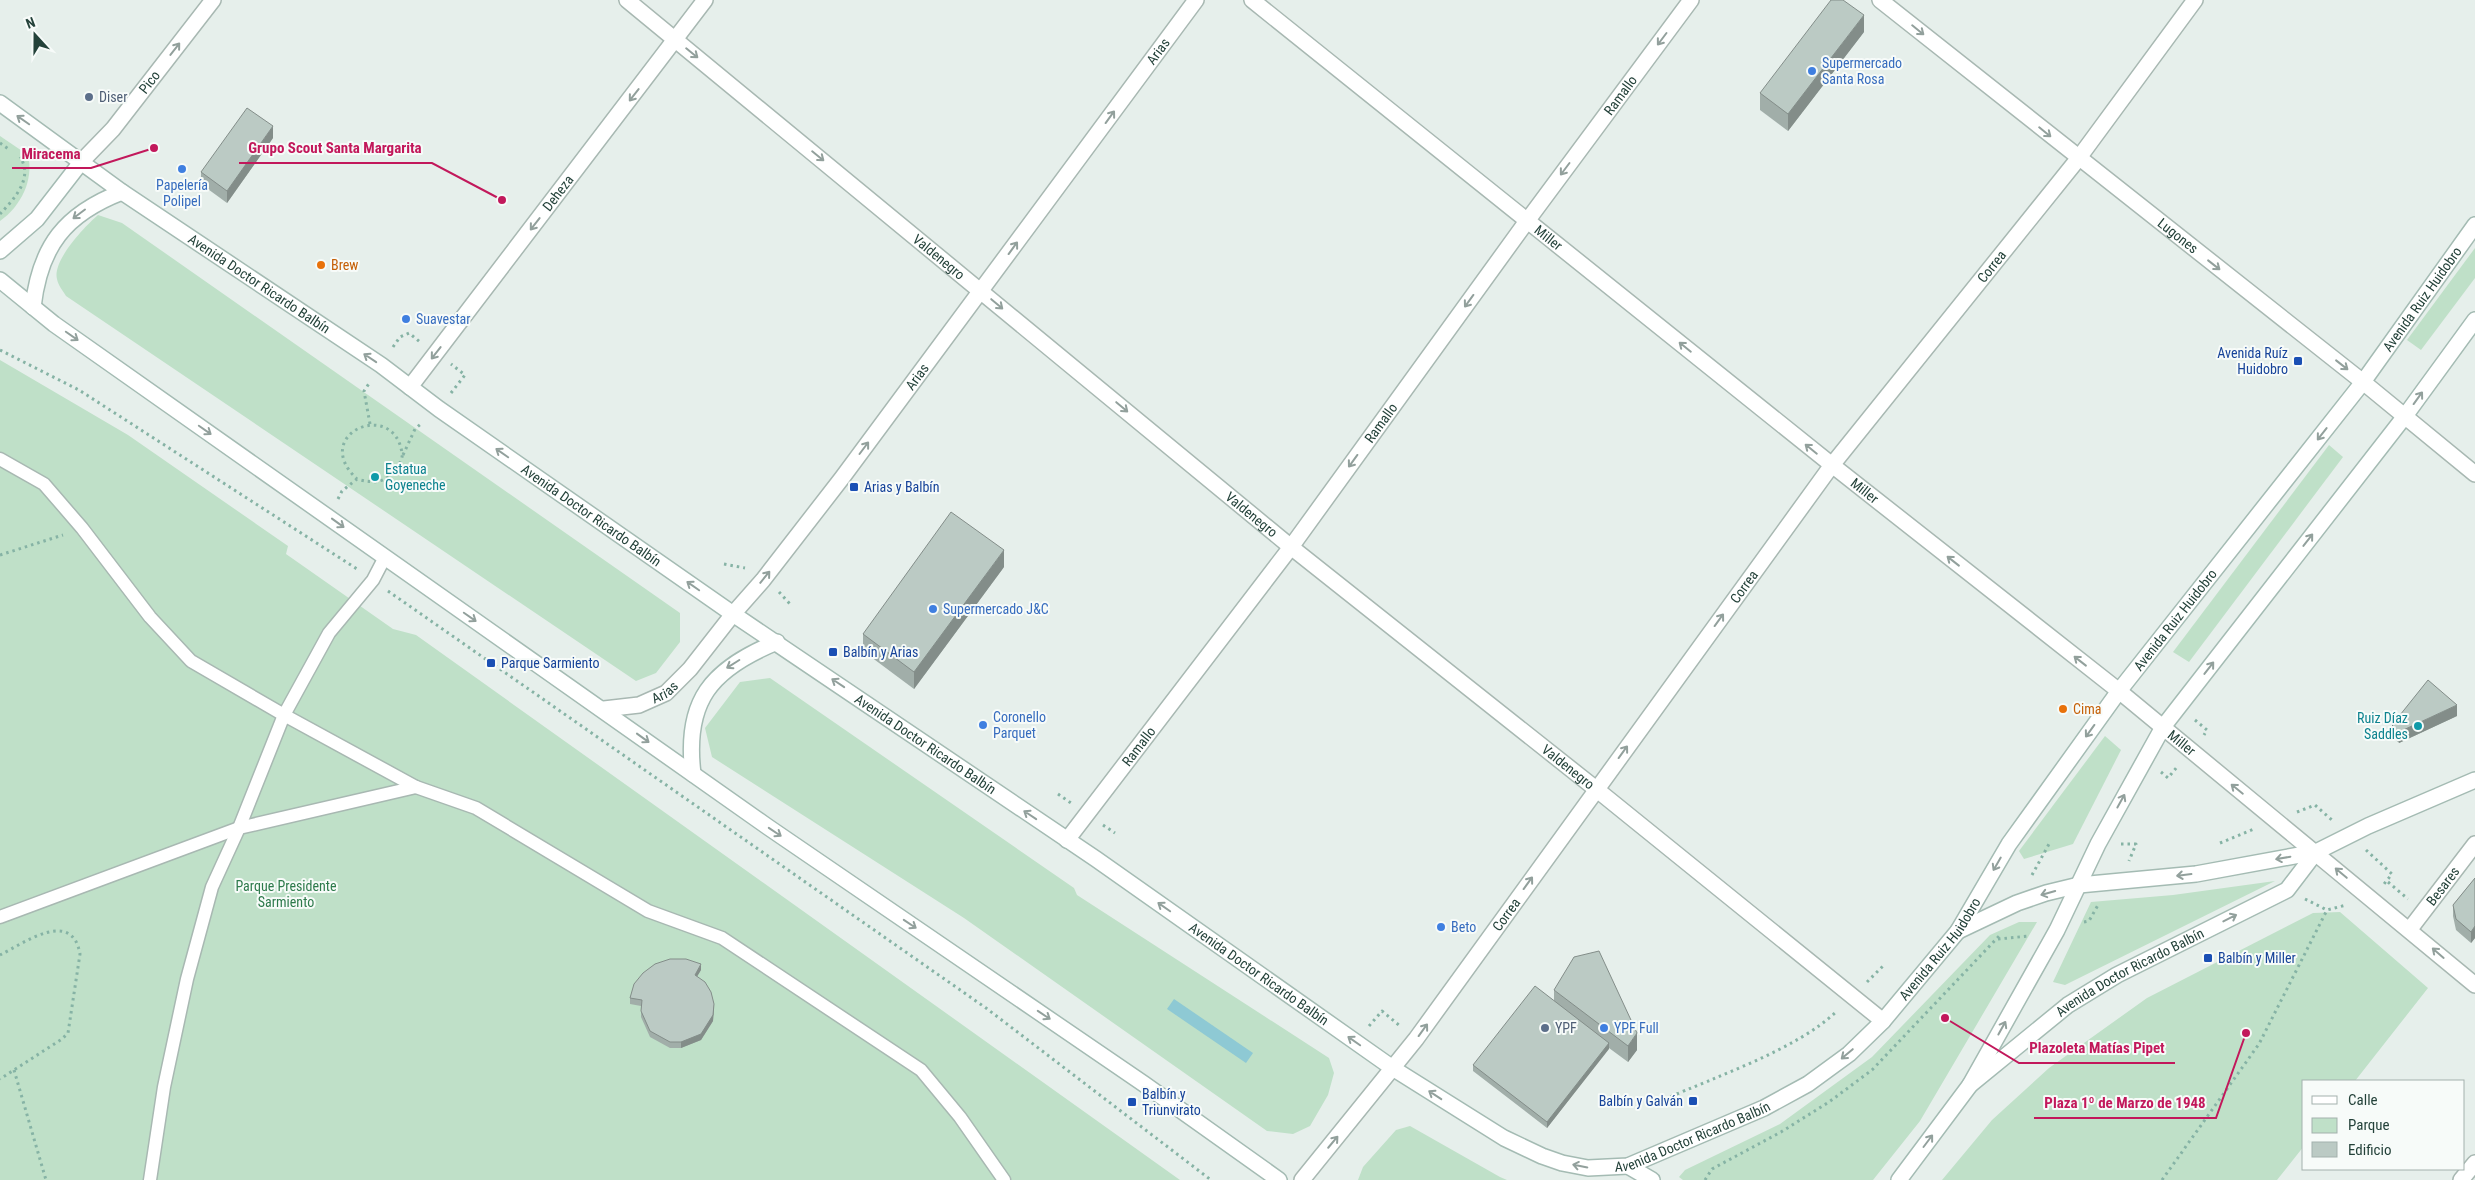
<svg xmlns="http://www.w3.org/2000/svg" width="2475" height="1180" font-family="'Roboto Condensed',sans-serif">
<rect width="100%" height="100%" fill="#e6efeb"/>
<!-- green -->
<g fill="#bfe0c8">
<path d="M0,136L28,155C34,180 21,206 0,221Z"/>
<path d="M98,215L122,223L680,613V642L656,673L636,681L66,296C63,291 58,285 57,279C52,261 85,226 98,215Z"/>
<path d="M2475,248V278L2421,350L2407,340Z"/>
<path d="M0,360L128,435L288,546L286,554L393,629L416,635L1180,1180H0Z"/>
<path d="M2329,445L2343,457L2189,662L2173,652Z"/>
<path d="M770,678L1074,888L1077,895L1329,1058L1334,1073L1328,1095L1310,1126L1293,1134L1267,1131L964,918L712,757L705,728L740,682Z"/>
<path d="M2105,736L2121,750L2073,844L2024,859L2019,851Z"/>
<path d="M2275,881L2065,985L2053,982L2091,902L2173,895Z"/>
<path d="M2340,912L2428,988L2355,1081H2304V1146L2277,1180H1942L1992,1120L2049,1068L2147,998L2313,913Z"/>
<path d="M2019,922H2037L1920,1121L1873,1180H1683L1679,1177L1685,1170L1780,1124L1872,1057L1990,935Z"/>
<path d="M1410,1126L1500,1177L1507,1180H1358L1363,1167L1396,1130Z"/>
</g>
<!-- water -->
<path fill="#8ec9d4" d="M1174,999L1253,1053L1246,1063L1167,1009Z"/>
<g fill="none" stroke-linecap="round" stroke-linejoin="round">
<!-- lane casing -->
<g stroke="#a8b8b2" stroke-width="15">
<g id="lane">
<path d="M0,459L44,484L82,528L150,617L191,661L284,715L416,787L476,808L648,911L722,938L921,1070L960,1117L1004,1180"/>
<path d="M0,917L239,828L416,787"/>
<path d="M150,1180L164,1087L187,979L212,887L239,828L284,715L329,633L373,580L385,557"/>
</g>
</g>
<!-- street casing -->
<g stroke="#a8b8b2" stroke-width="18">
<g id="street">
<path id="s1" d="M627,0L1291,547L1596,789L1883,1021"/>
<path id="s2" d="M1252,0L1832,465L2119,691L2475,985"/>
<path id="s3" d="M1880,0L2363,382L2475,474"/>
<path id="s4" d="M82,161L113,129L213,0"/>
<path id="s5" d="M410,387L705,0"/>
<path id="s6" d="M604,709L639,705L666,693L690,669L733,614L763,580L842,478L1196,0"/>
<path id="s7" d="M1067,840L1291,547L1527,221L1691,0"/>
<path id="s8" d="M2410,929L2475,844"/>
<path id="s9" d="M1302,1180L1416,1039L1832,465L2078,159L2195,0"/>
<path d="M2461,1180L2475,1163"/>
</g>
</g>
<!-- secondary casing -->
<g stroke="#a4bbb3" stroke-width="18">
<g id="secondary">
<path id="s10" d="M0,103L122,192L381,365L439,409L733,614L1096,859L1394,1069L1504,1138L1542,1156L1562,1163L1588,1168L1628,1166L1764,1108L1808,1084L1849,1054L1883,1021L1958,931L2009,844L2119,691L2363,382L2475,225"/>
<path d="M0,251L37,219L82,161"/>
<path d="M0,280L54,324L768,827L1144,1084L1279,1180"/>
<path d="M33,307C40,246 65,214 122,192"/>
<path d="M693,774C684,701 711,669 777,642"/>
<path d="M1958,931L2017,903L2046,893L2079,885L2196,874L2316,852L2368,826L2475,780"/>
<path d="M1970,1085L2057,930L2098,844L2163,727L2405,416L2475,320"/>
<path d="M1628,1166L1652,1180"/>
<path id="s11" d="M1899,1180L1970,1085L2068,1005L2117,975L2287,890L2316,852"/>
</g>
</g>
<!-- path -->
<g stroke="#86b3a5" stroke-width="3" stroke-dasharray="2.5 4" stroke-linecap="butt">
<path d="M0,143L10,150"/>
<path d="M0,214C14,199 34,178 20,157"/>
<path d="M393,347L400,337L409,333L420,342"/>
<path d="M0,350L79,390L357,569"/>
<path d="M451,393L465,375L451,364"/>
<path d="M370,424L364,391L370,382"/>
<path d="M403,455L415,429L422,423"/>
<path d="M338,499L342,491L357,479C374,484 387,483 397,467C400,463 403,458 402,453C394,398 309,434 357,479"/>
<path d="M0,555L63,535"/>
<path d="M724,564L745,568"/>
<path d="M388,591L986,1008L1211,1180"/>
<path d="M779,592L790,604"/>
<path d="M2195,720L2207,730L2204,735"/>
<path d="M2161,772L2168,778L2177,767"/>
<path d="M1058,794L1071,803"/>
<path d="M2297,812L2315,805L2333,821"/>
<path d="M1103,825L1115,833"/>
<path d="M2220,843L2254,829"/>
<path d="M2121,844H2136L2129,861"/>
<path d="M2366,850L2392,874L2384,884"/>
<path d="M2032,875L2049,844"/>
<path d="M2388,882L2408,899"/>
<path d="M2305,899L2327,910L2346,905"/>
<path d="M2084,922L2089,921L2098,905"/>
<path d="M1998,939L2029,936"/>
<path d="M0,955C24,943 72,908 80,954L68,1033L62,1039L0,1079"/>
<path d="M1867,982L1883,966"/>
<path d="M1369,1026L1382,1011L1400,1026"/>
<path d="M14,1070L46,1180"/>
<path d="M1665,1099C1715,1077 1798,1049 1837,1011"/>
<path d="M1705,1180L1712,1169L1781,1132L1829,1102L1872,1070L2001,934"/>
<path d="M2162,1180L2259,1044L2327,910"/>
</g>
<!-- lane -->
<use href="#lane" stroke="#fff" stroke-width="12"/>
<!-- street -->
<use href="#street" stroke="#fff" stroke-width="15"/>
<!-- secondary -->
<use href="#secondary" stroke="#fff" stroke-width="15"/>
</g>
<!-- wall -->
<g fill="#a1aea9">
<path d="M1864,32L1788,131L1760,110V93Z"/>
<path d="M273,138L227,203L201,184V172Z"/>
<path d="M1004,567L914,689L863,651V634Z"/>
<path d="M2457,716L2399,743L2392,736V725Z"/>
<path d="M2475,878V938L2471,943L2456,930L2453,916V905Z"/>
<path d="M701,970L697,976L714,1010L713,1021L701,1040L681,1048H670L650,1037L641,1017V1006L630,1004V998Z"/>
<path d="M1554,990L1637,1050L1628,1062L1609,1048L1547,1128L1473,1071V1065L1554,1001Z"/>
</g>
<!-- shaded-wall -->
<g fill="#838d89">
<path d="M1864,15V32L1788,131V114Z"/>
<path d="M273,126V138L227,203V191Z"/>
<path d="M1004,550V567L914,689V672Z"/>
<path d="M2457,705V716L2399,743V732Z"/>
<path d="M2475,926V938L2471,943V932Z"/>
<path d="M701,964V970L695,980V975Z"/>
<path d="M714,1004L713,1021L701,1040L681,1048V1042Z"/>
<path d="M1637,1033V1050L1628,1062V1046Z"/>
<path d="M1609,1043V1049L1547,1128V1122Z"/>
</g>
<!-- building -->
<g fill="#bbcac4" stroke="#838d89">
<path d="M1831,0H1843L1864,15L1788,114L1760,93Z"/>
<path d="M247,108L273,126L227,191L201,172Z"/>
<path d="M951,512L1004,550L914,672L863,634Z"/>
<path d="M2428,680L2457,705L2399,732L2392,725Z"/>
<path d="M2475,878V926L2471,932L2456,919L2453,905Z"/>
<path d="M1599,951L1637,1033L1628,1046L1554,990L1574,957Z"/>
<path d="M670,959H686L701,964L695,975L705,982L711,992L714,1004L713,1015L701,1034L681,1042H670L650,1031L641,1011L642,1000L630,998L634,984L643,973L655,964Z"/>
<path d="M1535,986L1609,1043L1547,1122L1473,1065Z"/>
</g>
<!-- one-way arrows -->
<defs><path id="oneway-shaft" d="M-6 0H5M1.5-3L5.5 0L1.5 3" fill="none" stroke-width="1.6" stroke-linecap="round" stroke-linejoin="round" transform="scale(1.25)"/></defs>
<g stroke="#92a09c">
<use href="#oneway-shaft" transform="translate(1918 30) rotate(39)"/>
<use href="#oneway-shaft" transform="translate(1662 39) rotate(127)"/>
<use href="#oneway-shaft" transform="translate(175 49) rotate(-52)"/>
<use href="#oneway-shaft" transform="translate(692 53) rotate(39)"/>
<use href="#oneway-shaft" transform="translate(634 95) rotate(128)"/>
<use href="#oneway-shaft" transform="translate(1110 117) rotate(-54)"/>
<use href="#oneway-shaft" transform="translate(23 120) rotate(-145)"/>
<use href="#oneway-shaft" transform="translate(2045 132) rotate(39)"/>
<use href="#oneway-shaft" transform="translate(818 156) rotate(39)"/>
<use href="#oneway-shaft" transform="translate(1565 169) rotate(127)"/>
<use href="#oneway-shaft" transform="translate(79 214) rotate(143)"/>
<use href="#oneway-shaft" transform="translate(535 224) rotate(128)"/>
<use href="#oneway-shaft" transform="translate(1013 248) rotate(-54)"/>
<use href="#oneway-shaft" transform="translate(2214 265) rotate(38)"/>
<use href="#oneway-shaft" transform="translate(1469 301) rotate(126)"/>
<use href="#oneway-shaft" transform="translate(997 304) rotate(40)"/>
<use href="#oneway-shaft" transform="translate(72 336) rotate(35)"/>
<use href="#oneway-shaft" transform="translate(1685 347) rotate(-141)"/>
<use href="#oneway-shaft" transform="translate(436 353) rotate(128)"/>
<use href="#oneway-shaft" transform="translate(370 358) rotate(-146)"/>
<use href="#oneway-shaft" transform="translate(2342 365) rotate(38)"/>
<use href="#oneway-shaft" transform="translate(2418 398) rotate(-54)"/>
<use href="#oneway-shaft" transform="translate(1122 407) rotate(40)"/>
<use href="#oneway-shaft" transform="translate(205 430) rotate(35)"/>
<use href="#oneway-shaft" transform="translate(2322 434) rotate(128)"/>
<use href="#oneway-shaft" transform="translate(864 448) rotate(-53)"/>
<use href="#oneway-shaft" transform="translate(1811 449) rotate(-141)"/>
<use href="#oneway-shaft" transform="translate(502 453) rotate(-145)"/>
<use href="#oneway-shaft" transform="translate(1353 461) rotate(126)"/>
<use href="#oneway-shaft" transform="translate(338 523) rotate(36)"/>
<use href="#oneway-shaft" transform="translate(2308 540) rotate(-52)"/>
<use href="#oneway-shaft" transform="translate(1953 561) rotate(-142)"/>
<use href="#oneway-shaft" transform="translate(765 577) rotate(-51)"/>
<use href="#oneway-shaft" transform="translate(693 586) rotate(-145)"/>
<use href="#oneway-shaft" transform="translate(470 617) rotate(35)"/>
<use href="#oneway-shaft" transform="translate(1719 620) rotate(-54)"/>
<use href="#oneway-shaft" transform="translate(2080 661) rotate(-142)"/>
<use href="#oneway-shaft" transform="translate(733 664) rotate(148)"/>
<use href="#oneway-shaft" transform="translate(2209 668) rotate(-52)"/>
<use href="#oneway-shaft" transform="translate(838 683) rotate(-146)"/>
<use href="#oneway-shaft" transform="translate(2090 731) rotate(126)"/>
<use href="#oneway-shaft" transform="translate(643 738) rotate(36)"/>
<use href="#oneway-shaft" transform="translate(1623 752) rotate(-54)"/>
<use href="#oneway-shaft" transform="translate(2237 789) rotate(-141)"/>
<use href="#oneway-shaft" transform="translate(2121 801) rotate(-61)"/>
<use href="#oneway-shaft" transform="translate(1030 815) rotate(-146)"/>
<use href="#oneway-shaft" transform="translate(775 832) rotate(34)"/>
<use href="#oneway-shaft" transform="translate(2283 858) rotate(170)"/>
<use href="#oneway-shaft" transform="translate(1997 864) rotate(120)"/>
<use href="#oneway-shaft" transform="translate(2341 873) rotate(-140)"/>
<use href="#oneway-shaft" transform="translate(2184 875) rotate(173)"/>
<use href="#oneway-shaft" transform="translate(1528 883) rotate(-54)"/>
<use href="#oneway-shaft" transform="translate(2048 893) rotate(164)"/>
<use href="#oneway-shaft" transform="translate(1164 907) rotate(-145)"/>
<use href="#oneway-shaft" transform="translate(2230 918) rotate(-27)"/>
<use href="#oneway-shaft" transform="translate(910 924) rotate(34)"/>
<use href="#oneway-shaft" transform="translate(2438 953) rotate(-139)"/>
<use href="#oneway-shaft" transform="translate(1044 1015) rotate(34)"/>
<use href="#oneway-shaft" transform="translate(2002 1028) rotate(-61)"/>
<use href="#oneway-shaft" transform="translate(1423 1030) rotate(-54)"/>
<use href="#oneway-shaft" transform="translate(1354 1041) rotate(-145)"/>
<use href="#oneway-shaft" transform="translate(1847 1054) rotate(140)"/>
<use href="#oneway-shaft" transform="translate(1435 1095) rotate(-147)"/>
<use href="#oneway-shaft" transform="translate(1928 1141) rotate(-53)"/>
<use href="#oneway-shaft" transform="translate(1333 1142) rotate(-50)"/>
<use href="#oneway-shaft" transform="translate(1580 1166) rotate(-169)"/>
</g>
<!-- markers -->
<g fill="#3f7fe0" stroke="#f7fbf9" stroke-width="2">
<circle cx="1812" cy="71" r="5"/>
<circle cx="182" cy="169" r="5"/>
<circle cx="406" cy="319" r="5"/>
<circle cx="933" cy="609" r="5"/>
<circle cx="983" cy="725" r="5"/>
<circle cx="1441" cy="927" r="5"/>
<circle cx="1604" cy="1028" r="5"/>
</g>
<g fill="#5c6f8a" stroke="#f7fbf9" stroke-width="2">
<circle cx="89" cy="97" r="5"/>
<circle cx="1545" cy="1028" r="5"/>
</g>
<g fill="#e8710a" stroke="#f7fbf9" stroke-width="2">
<circle cx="321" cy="265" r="5"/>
<circle cx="2063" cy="709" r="5"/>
</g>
<g fill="#1a4fb4" stroke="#f7fbf9" stroke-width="2">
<rect x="2293" y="356" width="10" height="10" rx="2.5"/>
<rect x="849" y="482" width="10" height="10" rx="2.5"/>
<rect x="828" y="647" width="10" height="10" rx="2.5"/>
<rect x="486" y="658" width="10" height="10" rx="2.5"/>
<rect x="2203" y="953" width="10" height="10" rx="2.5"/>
<rect x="1688" y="1096" width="10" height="10" rx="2.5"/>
<rect x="1127" y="1097" width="10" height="10" rx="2.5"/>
</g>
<g fill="#0f9aa8" stroke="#f7fbf9" stroke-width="2">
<circle cx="375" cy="477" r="5"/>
<circle cx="2418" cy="726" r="5"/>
</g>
<g text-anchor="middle" stroke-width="4" stroke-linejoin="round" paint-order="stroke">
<!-- street labels -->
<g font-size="14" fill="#24423a" stroke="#f7fbf9">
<text dy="5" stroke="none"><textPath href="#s6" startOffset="874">Arias</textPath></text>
<text dy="5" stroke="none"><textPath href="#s4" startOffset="104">Pico</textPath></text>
<text dy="5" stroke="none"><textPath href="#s7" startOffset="928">Ramallo</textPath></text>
<text dy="5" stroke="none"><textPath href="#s5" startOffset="244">Deheza</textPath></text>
<text dy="5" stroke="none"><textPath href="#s3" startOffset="380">Lugones</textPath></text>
<text dy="5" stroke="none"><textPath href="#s2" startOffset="380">Miller</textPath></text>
<text dy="5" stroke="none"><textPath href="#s1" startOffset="404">Valdenegro</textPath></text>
<text dy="5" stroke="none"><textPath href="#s9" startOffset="1145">Correa</textPath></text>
<text dy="5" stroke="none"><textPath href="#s10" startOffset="316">Avenida Doctor Ricardo Balbín</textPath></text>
<text dy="5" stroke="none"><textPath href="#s10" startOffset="3154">Avenida Ruiz Huidobro</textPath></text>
<text dy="5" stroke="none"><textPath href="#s6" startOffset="469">Arias</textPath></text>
<text dy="5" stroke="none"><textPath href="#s7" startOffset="522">Ramallo</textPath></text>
<text dy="5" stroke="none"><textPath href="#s2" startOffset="785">Miller</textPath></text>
<text dy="5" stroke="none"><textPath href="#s1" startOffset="809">Valdenegro</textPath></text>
<text dy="5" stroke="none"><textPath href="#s10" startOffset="721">Avenida Doctor Ricardo Balbín</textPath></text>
<text dy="5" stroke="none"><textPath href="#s9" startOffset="740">Correa</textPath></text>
<text dy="5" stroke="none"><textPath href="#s10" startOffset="2749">Avenida Ruiz Huidobro</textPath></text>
<text dy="5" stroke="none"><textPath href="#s6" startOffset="64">Arias</textPath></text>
<text dy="5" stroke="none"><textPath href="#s2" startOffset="1190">Miller</textPath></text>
<text dy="5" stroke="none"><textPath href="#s10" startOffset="1126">Avenida Doctor Ricardo Balbín</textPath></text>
<text dy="5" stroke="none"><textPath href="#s7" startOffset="118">Ramallo</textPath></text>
<text dy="5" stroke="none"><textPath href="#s1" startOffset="1214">Valdenegro</textPath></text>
<text dy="5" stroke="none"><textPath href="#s8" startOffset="54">Besares</textPath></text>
<text dy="5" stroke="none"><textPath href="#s9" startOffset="335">Correa</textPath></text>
<text dy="5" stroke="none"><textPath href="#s10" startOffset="2344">Avenida Ruiz Huidobro</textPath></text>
<text dy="5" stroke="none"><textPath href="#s11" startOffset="315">Avenida Doctor Ricardo Balbín</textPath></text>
<text dy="5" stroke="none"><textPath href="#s10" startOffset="1531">Avenida Doctor Ricardo Balbín</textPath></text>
<text dy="5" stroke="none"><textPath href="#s10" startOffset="2026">Avenida Doctor Ricardo Balbín</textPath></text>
</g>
<!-- shop labels -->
<g font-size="14" fill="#366cbe" stroke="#f7fbf9" text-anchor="start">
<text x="1822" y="68">Supermercado<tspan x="1822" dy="16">Santa Rosa</tspan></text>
<text x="182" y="190" text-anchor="middle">Papelería<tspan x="182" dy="16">Polipel</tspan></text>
<text x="416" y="324">Suavestar</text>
<text x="943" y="614">Supermercado J&amp;C</text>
<text x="993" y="722">Coronello<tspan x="993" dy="16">Parquet</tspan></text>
<text x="1451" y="932">Beto</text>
<text x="1614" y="1033">YPF Full</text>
</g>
<!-- service labels -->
<g font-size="14" fill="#4e5e75" stroke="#f7fbf9" text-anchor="start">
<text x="99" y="102">Diser</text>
<text x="1555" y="1033">YPF</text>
</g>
<!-- food labels -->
<g font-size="14" fill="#c56008" stroke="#f7fbf9" text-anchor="start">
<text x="331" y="270">Brew</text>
<text x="2073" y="714">Cima</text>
</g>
<!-- transit labels -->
<g font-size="14" fill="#164399" stroke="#f7fbf9" text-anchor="start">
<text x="2288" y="358" text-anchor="end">Avenida Ruíz<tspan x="2288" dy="16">Huidobro</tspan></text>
<text x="864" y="492">Arias y Balbín</text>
<text x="843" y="657">Balbín y Arias</text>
<text x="501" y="668">Parque Sarmiento</text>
<text x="2218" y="963">Balbín y Miller</text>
<text x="1142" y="1099">Balbín y<tspan x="1142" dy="16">Triunvirato</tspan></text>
<text x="1683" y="1106" text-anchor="end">Balbín y Galván</text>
</g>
<!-- culture labels -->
<g font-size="14" fill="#0d838f" stroke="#f7fbf9" text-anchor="start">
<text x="385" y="474">Estatua<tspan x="385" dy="16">Goyeneche</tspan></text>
<text x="2408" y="723" text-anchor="end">Ruiz Díaz<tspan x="2408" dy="16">Saddles</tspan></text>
</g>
<!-- park labels -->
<g font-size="14" fill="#2d7a4b" stroke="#f7fbf9">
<text x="286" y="891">Parque Presidente<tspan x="286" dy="16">Sarmiento</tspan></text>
</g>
</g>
<!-- callouts -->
<path fill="none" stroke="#c2185b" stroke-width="2" d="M502 200L432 163H239M154 148L91 168H12M1945 1018L2019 1063H2175M2246 1033L2216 1118H2034"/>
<g fill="#c2185b" stroke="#f7fbf9" stroke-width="2">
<circle cx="502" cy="200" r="5"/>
<circle cx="154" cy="148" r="5"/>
<circle cx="1945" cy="1018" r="5"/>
<circle cx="2246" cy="1033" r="5"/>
</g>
<g font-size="15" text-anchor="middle" font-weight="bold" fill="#c2185b" stroke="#f7fbf9" stroke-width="4" stroke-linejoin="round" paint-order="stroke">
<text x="335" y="153">Grupo Scout Santa Margarita</text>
<text x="51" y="159">Miracema</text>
<text x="2097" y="1053">Plazoleta Matías Pipet</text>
<text x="2125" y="1108">Plaza 1º de Marzo de 1948</text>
</g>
<!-- legend -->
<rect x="2302" y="1080" width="162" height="90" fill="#f7fbf9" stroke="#a3b1ad"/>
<rect x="2312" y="1096" width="25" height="8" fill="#ffffff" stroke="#a3b1ad"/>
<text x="2348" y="1105" font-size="15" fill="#24423a">Calle</text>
<rect x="2312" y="1118" width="25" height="15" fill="#bfe0c8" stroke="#a3b1ad"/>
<text x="2348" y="1130" font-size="15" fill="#24423a">Parque</text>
<rect x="2312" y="1142" width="25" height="15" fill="#bbcac4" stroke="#a3b1ad"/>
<text x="2348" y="1155" font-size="15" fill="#24423a">Edificio</text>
<!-- north arrow -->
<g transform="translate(35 35) rotate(339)" stroke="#f7fbf9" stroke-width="4" paint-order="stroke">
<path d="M0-4L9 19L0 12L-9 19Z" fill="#24423a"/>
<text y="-8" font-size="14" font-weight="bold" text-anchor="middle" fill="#24423a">N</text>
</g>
</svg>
